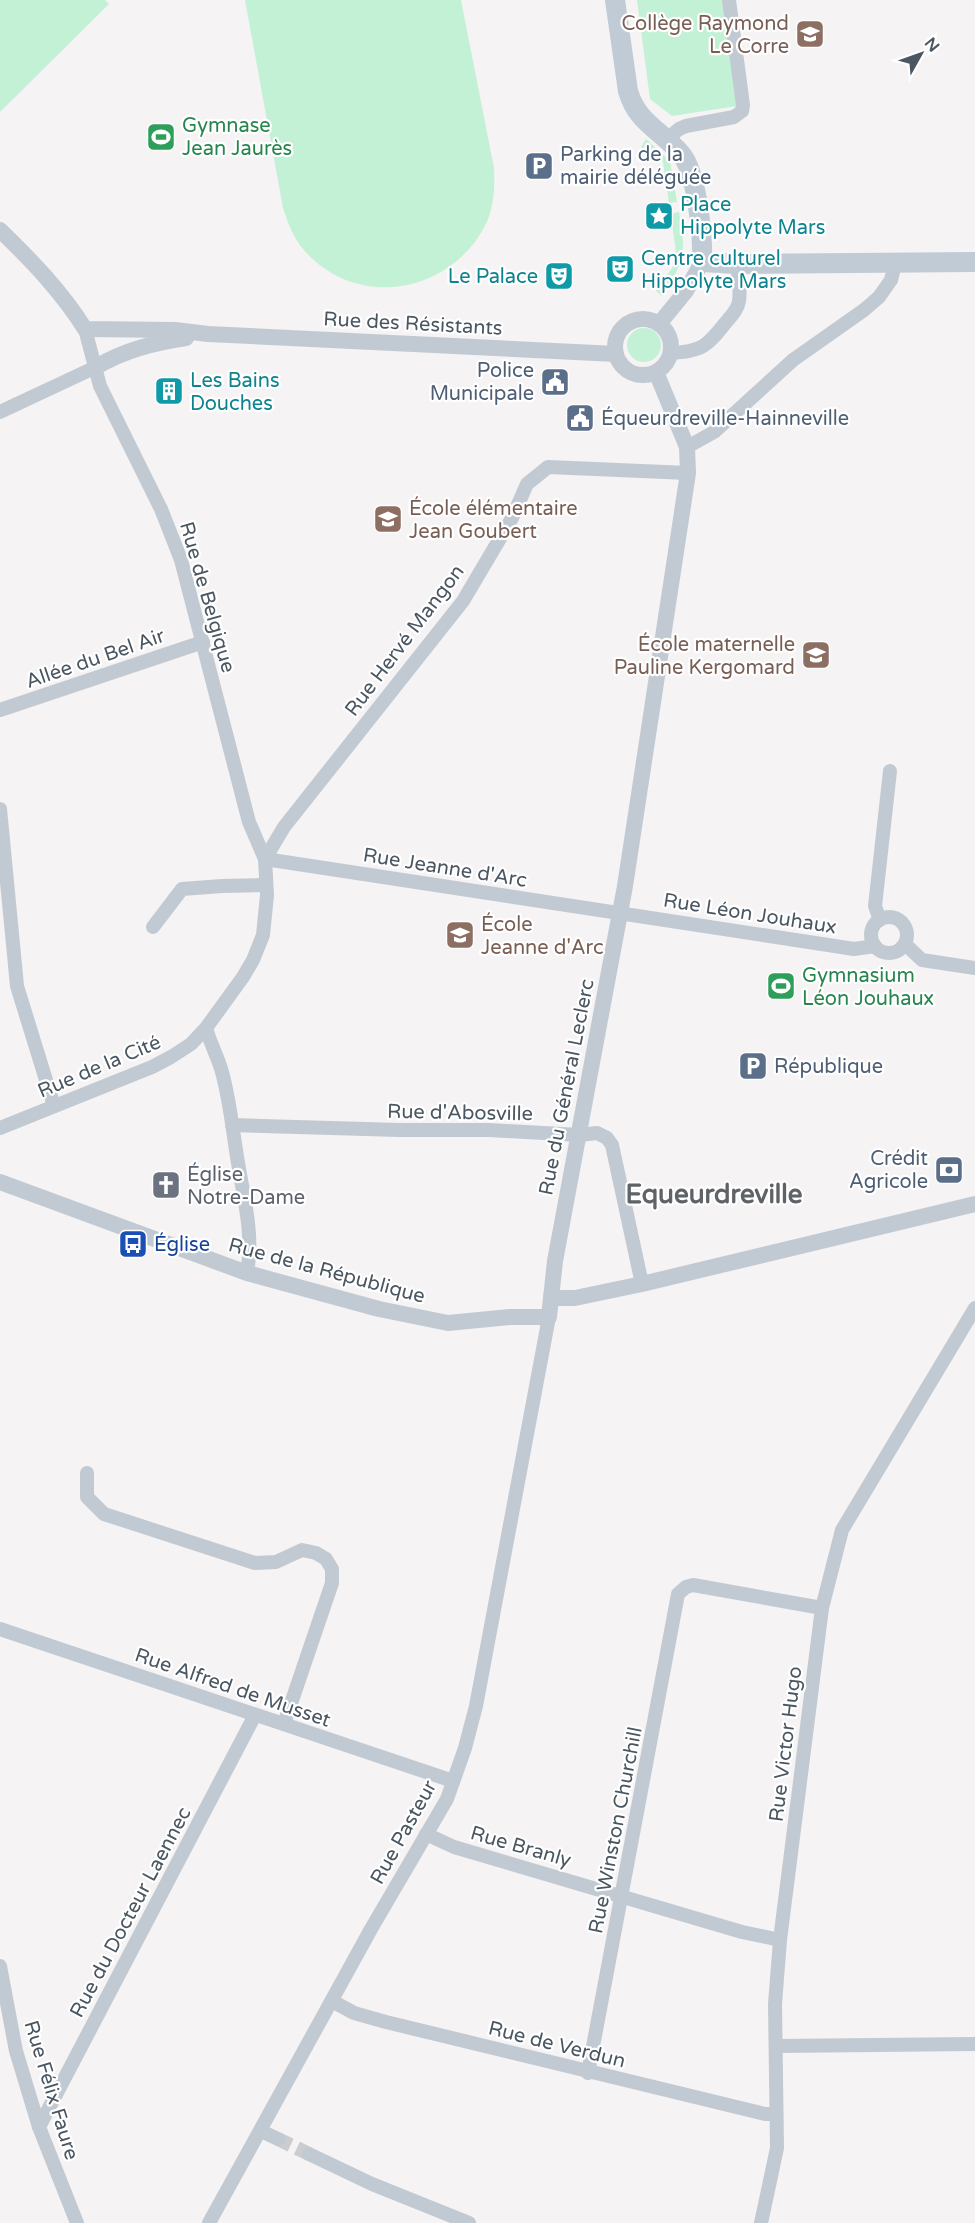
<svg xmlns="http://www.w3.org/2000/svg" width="975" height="2223" font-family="'Varela Round',sans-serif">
<rect width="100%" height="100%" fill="#f5f3f3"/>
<!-- green -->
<g fill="#c3f1d5">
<path d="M0,0H105L109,4L0,112Z"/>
<path d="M245,0H461L494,168C495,188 494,208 485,226C448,295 355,310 303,249C293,237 288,223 283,208Z"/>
<path d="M637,0H723L737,106L672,116L650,99Z"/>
<path d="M646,139L670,161L677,202L669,203L663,162L641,147Z"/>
<path d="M679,212C686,257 686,257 662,296L656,291L677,261L671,214Z"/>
<circle cx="644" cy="345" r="17"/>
</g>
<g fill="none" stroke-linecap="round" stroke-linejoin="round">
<!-- minor-tunnel -->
<path stroke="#caccce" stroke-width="14" stroke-dasharray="14 7" stroke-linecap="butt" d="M278,2139L309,2154"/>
<!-- minor -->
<g stroke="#c1cad2" stroke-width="14">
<path d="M666,140L679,129L686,126L734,117L742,111L743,105L729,0"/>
<path d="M670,353C703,352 708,345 727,321C732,315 738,309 739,301C741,290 738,276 737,264"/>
<path d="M0,412L96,367"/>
<path d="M687,447L714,432L793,360L864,310L879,297L891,280L895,264"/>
<path d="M688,473L548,467L527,484L512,518L463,601L284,827L265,859L854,949L875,946"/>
<path d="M0,710L203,642"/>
<path d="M0,809L17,986L54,1106"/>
<circle cx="889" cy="935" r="18"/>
<path d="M880,920L875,906L890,771"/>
<path d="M153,927L182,889L222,886L266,885"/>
<path d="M905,944L922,960L975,968"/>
<path d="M206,1028C210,1043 218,1057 222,1072C230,1101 233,1133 238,1163C244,1199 254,1236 247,1273"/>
<path d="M232,1125L399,1130H489L579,1135L597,1133L607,1138L612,1145L642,1284"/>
<path d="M0,1128L152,1067L171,1057L191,1044L206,1028L243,977L253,960L263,935L267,895L265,859L249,822L181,560L161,509L100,386L85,329"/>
<path d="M87,1473V1497L104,1514L255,1563L276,1562L302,1550L316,1553L326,1559L332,1569V1583L284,1724"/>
<path d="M0,1629L453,1781"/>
<path d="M426,1834L454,1847L742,1932L780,1940"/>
<path d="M0,1966L16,2051L39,2127L77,2223"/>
<path d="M332,2001L354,2013L386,2022L765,2114H776"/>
<path d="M776,2046L975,2044"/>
<path d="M588,2073L678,1594L686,1587L693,1585L822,1608"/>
<path d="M39,2127L255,1715"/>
<path d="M261,2131L278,2139"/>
<path d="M309,2154L372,2184L469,2223"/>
<path d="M209,2223L371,1929L447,1799L465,1748L476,1706L549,1317"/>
<path d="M761,2223L777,2148L775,2004L780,1940L822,1608L842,1530L975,1308"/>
</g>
<!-- tertiary -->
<g stroke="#c1cad2" stroke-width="16">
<path d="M0,230C31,260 62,292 85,329L175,330L208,334L616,354"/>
<circle cx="643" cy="347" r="28"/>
<path d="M659,324L686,291L702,262"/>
<path d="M96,367C125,350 153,343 186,338"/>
<path d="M0,1182L247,1273L379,1309L448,1323L510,1317H549L555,1261L625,886L688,473L687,447L656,372"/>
<path d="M551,1298H575L642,1284L975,1204"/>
</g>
<!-- secondary -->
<path stroke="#c1cbd6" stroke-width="20" d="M615,0L628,91C637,123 661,130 681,154C697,172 703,237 702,262L737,264L975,262"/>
</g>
<!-- icons -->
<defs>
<g id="school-square" transform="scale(1.5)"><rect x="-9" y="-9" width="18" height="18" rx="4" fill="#8d6e63" stroke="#fff"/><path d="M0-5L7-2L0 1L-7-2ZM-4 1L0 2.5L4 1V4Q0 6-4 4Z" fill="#fff"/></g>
<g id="stadium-square" transform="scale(1.5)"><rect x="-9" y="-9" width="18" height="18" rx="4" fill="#2e9e5b" stroke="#fff"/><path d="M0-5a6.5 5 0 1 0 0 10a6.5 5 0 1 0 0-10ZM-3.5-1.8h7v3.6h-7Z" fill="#fff"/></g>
<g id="parking-square" transform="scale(1.5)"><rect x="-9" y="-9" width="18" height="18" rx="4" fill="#5c6f8a" stroke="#fff"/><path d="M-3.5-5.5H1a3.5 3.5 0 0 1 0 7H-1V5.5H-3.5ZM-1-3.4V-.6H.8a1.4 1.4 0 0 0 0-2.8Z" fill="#fff"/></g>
<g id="sight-square" transform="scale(1.5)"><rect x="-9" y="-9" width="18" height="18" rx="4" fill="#0f9aa8" stroke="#fff"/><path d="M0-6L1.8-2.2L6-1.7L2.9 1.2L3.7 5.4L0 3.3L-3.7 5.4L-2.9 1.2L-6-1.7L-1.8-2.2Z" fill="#fff"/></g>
<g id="theatre-square" transform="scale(1.5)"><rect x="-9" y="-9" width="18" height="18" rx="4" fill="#0f9aa8" stroke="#fff"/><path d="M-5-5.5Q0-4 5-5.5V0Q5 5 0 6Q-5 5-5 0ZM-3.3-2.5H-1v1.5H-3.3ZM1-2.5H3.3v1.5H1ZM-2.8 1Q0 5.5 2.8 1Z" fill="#fff"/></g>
<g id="civic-square" transform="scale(1.5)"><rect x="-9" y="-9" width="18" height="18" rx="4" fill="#5c6f8a" stroke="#fff"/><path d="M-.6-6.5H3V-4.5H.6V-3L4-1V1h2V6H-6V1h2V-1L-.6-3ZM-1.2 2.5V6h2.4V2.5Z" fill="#fff"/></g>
<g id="building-square" transform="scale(1.5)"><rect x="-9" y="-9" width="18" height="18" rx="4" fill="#0f9aa8" stroke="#fff"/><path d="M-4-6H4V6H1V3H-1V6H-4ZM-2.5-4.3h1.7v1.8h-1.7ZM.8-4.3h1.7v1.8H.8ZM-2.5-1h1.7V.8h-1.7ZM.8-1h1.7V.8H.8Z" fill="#fff"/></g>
<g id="bank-square" transform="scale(1.5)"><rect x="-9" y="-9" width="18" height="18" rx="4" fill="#5c6f8a" stroke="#fff"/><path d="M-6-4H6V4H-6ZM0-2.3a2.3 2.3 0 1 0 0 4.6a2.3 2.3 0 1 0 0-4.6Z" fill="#fff"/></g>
<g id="church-square" transform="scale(1.5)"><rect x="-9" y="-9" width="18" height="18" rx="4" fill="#6b7280" stroke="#fff"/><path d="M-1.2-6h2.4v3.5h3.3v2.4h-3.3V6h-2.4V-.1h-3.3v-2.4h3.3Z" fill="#fff"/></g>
<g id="bus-square" transform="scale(1.5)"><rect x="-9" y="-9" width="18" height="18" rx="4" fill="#1a4fb4" stroke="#fff"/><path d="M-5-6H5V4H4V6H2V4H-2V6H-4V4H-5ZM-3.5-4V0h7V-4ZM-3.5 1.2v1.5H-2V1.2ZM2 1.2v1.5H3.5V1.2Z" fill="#fff"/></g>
</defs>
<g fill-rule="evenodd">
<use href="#school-square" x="810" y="34"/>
<use href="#stadium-square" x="161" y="137"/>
<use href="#parking-square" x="539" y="166"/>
<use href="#sight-square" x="659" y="216"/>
<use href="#theatre-square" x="620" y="269"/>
<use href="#theatre-square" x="559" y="276"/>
<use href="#civic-square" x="555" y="382"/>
<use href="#building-square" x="169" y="391"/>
<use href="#civic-square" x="580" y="418"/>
<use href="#school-square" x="388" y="519"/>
<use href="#school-square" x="816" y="655"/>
<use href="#school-square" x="460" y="935"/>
<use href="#stadium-square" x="781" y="986"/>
<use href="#parking-square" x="753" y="1066"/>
<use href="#bank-square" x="949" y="1170"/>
<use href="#church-square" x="166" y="1185"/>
<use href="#bus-square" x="133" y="1244"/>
</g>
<g text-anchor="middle" stroke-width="4.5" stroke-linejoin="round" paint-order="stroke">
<!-- education labels -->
<g font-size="20" fill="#785e54" stroke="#fff" text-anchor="end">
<text x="789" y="30">Collège Raymond<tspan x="789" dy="23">Le Corre</tspan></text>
<text x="409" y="515" text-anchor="start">École élémentaire<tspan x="409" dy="23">Jean Goubert</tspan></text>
<text x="795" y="651">École maternelle<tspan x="795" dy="23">Pauline Kergomard</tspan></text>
<text x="481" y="931" text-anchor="start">École<tspan x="481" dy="23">Jeanne d'Arc</tspan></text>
</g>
<!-- leisure labels -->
<g font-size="20" fill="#27864d" stroke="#fff" text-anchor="start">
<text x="182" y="132">Gymnase<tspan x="182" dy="23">Jean Jaurès</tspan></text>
<text x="802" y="982">Gymnasium<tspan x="802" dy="23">Léon Jouhaux</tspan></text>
</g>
<!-- service labels -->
<g font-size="20" fill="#4e5e75" stroke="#fff" text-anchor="start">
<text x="560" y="161">Parking de la<tspan x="560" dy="23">mairie déléguée</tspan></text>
<text x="534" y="377" text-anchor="end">Police<tspan x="534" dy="23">Municipale</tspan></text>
<text x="601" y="425">Équeurdreville-Hainneville</text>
<text x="774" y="1073">République</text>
<text x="928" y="1165" text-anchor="end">Crédit<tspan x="928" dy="23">Agricole</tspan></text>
</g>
<!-- culture labels -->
<g font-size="20" fill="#0d838f" stroke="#fff" text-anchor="start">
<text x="680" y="211">Place<tspan x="680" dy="23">Hippolyte Mars</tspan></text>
<text x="641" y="265">Centre culturel<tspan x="641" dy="23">Hippolyte Mars</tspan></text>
<text x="538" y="283" text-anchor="end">Le Palace</text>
<text x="190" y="387">Les Bains<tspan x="190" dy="23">Douches</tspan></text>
</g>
<!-- street labels -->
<g font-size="20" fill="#4a5661" stroke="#fff">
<text transform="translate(413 323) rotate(3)" y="7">Rue des Résistants</text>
<text transform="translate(208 597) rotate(74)" y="7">Rue de Belgique</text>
<text transform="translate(404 640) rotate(-53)" y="7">Rue Hervé Mangon</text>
<text transform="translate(95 658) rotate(-19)" y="7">Allée du Bel Air</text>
<text transform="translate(445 867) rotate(9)" y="7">Rue Jeanne d'Arc</text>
<text transform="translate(750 913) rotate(9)" y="7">Rue Léon Jouhaux</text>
<text transform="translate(99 1066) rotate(-23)" y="7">Rue de la Cité</text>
<text transform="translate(566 1087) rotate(-79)" y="7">Rue du Général Leclerc</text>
<text transform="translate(460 1112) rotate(1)" y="7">Rue d'Abosville</text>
<text transform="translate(327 1270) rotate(15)" y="7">Rue de la République</text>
<text transform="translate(233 1687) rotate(19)" y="7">Rue Alfred de Musset</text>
<text transform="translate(785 1744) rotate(-83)" y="7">Rue Victor Hugo</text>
<text transform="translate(615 1830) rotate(-79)" y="7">Rue Winston Churchill</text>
<text transform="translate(403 1832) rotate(-61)" y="7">Rue Pasteur</text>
<text transform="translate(521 1846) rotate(16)" y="7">Rue Branly</text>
<text transform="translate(130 1912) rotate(-62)" y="7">Rue du Docteur Laennec</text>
<text transform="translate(557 2044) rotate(14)" y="7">Rue de Verdun</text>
<text transform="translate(52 2090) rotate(73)" y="7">Rue Félix Faure</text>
</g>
<!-- worship labels -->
<g font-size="20" fill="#5b616d" stroke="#fff" text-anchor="start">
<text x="187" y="1181">Église<tspan x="187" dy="23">Notre-Dame</tspan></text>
</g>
<!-- transit labels -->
<g font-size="20" fill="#164399" stroke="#fff" text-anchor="start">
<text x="154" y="1251">Église</text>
</g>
<!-- district labels -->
<g font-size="26" font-weight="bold" fill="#5f6368" stroke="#fff">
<text x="714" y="1203">Equeurdreville</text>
</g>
</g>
<!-- north arrow -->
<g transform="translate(921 54) rotate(50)" stroke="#ffffff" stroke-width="4.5" paint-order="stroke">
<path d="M0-4.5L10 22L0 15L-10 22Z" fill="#4a5661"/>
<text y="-9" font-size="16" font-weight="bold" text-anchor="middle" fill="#4a5661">N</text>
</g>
</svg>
